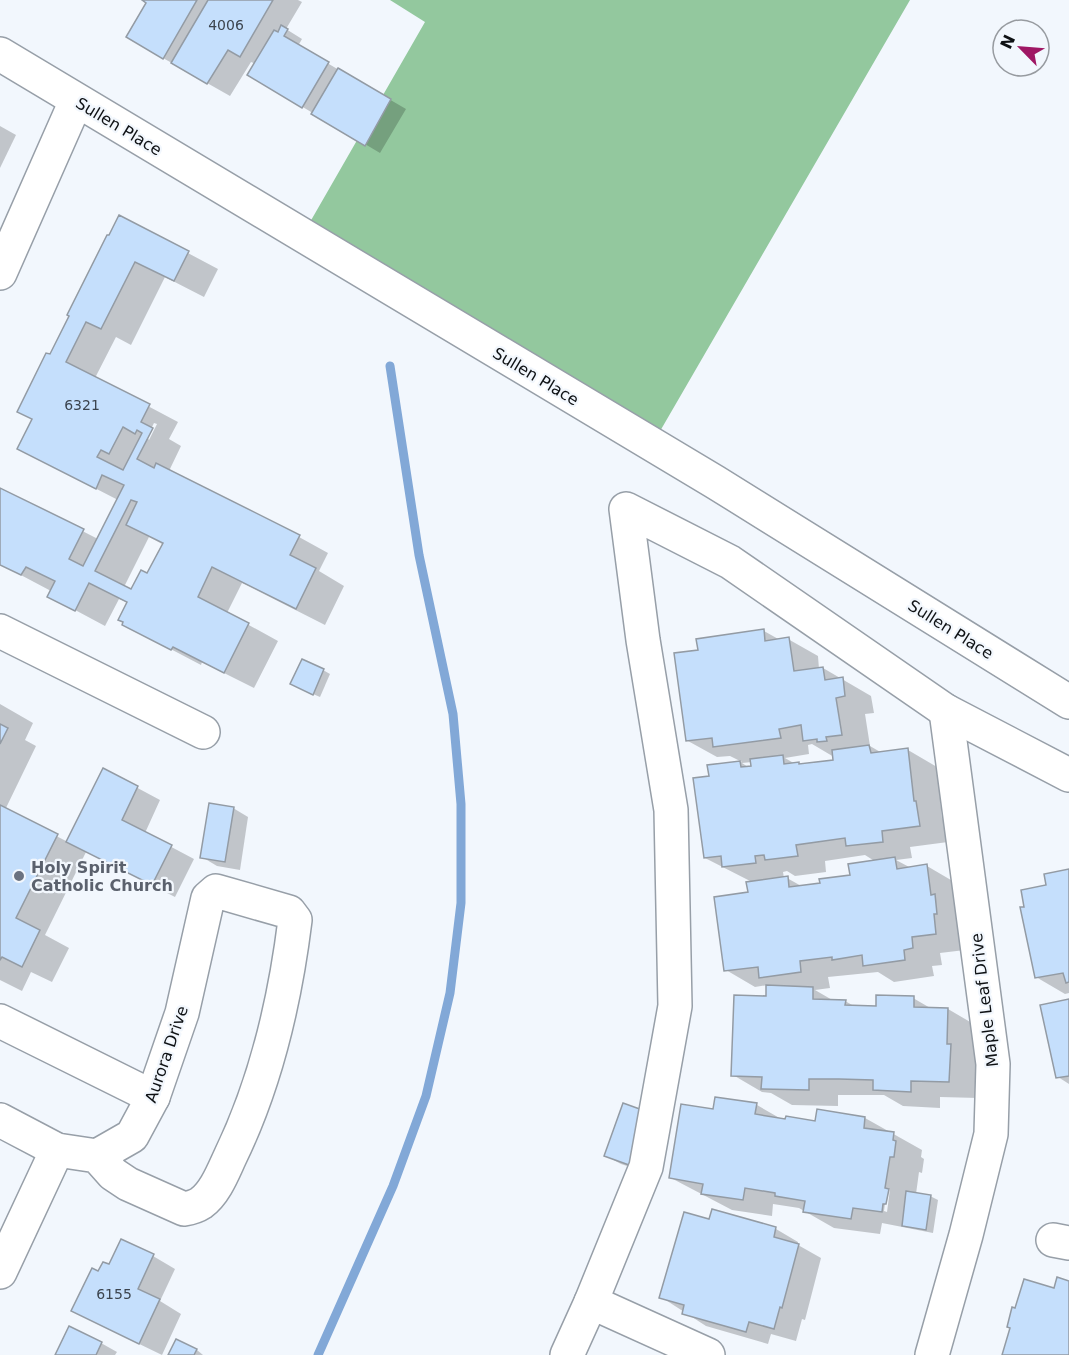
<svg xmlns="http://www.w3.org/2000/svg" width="1069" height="1355" font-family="'DejaVu Sans',sans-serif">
<rect width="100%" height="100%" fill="#f2f7fd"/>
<!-- forest -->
<path fill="#93c89e" d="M390,0H910L652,445L302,236L425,22Z"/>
<!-- shadow -->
<g fill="#0003" fill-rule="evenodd">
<path d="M145,0H298L302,2L286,29L302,39L298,46L406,109L380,153L249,75L256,64L251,62L230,96L163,58L148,2Z"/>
<path d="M0,126L16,135L0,168Z"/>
<path d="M120,217L218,269L204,297L165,277L131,345L116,337L95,378L178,422L169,439L181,446L169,471L299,537L328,553L319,571L344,586L325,625L242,583L227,613L278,641L254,688L202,662L201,665L123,624L128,603L119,599L105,626L49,596L51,591L0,564V489L98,539L118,500L19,449L33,420L51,356ZM154,423L157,424L149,440L147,437ZM149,537L164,545L148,575L132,591L124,587Z"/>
<path d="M764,631L780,640L788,639L818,656L819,669L823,668L871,696L874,713L865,714L870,746L882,753L908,750L937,767L942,818L945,820L948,842L910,847L912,858L896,860L911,868L927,866L956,883L965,950L940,953L942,965L932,966L934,976L894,982L878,972L828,977L830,988L815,990L834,1001H845L854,1006L877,1007L913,998L932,1009H948L977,1026L980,1062L978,1098L940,1097V1108L903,1106L884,1095H838V1106L792,1105L771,1093L762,1092L733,1075L767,998L768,985L755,987L726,970L752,882L705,858L710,777L709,766L742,762L730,756L717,757L688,741L700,651ZM812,744L834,757L835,761L797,765L785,758L809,754L808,745ZM752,762L753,767H748L742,763ZM865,855L876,862L851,876L821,884L803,887L787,878H784L783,872L787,871L795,876L826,872L825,861Z"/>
<path d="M323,670L330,674L320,697L299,688Z"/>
<path d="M0,704L33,723L25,740L36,746L5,810L68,842L104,770L160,800L145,833L194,859L175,897L86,852L45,935L69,948L52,982L31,972L22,991L0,980Z"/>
<path d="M233,808L248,817L240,870L217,866L202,857Z"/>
<path d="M1069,871V993L1065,994L1036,977L1026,908L1048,886Z"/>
<path d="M1069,1000V1084L1058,1077Z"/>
<path d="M624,1105L645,1172L621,1164L606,1156Z"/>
<path d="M757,1105L783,1120L816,1122L865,1118L922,1150L921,1157L924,1159L922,1173L919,1172L916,1194L930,1196L938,1200L933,1233L882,1223L880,1234L834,1228L799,1208L773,1204L772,1216L732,1210L671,1178L714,1110ZM887,1189H890L887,1212L884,1211Z"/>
<path d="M713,1211L776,1229L798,1242V1245L821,1258L805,1320L802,1319L796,1341L771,1334L768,1344L706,1326L661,1297L710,1220Z"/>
<path d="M153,1256L175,1269L160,1301L181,1314L162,1355L96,1323L99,1273L110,1266Z"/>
<path d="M176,1341L197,1350L203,1355H170Z"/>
<path d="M101,1343L117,1352L115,1355H57Z"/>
</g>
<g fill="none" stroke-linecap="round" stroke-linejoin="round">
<!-- stream -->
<path stroke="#82a8d7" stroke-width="9" d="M318,1355L393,1186L426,1096L450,993L461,903V804L453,714L419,555L390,366"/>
</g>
<!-- building -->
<g fill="#c5dffc" stroke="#939ba4" stroke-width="1.5" fill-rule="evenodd">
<path d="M142,0H197L163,59L126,37L146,3Z"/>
<path d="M208,0H273L240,57L228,50L207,84L171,63Z"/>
<path d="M281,25L288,29L284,36L329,62L302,108L247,75L274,30L278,32Z"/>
<path d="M338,68L391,99L365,146L311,114Z"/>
<path d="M119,215L189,251L174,281L135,262L101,329L86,322L66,362L150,404L141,422L153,428L137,459L154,468L156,463L300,535L290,555L316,568L296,609L212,567L198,597L249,623L224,673L173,647L171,650L122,625L123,622L118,620L127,602L89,583L75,611L47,597L55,581L26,567L21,575L0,565V488L84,529L69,559L83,566L124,485L102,475L96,489L17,449L32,419L17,412L46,353L50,354L69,316L67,315L107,235H109ZM123,427L135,434L137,430L142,433L123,470L97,457L101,450L109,454ZM131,500L137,502L126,525L163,543L147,573L141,570L131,589L95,571Z"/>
<path d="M764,629L765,641L789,637L794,671L823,667L825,680L843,677L845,696L836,698L842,735L826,737L827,741L817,742V739L803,741L801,725L779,729L781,738L713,747L712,738L686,741L674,653L698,650L696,639Z"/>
<path d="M302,659L324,669L313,695L290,684Z"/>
<path d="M0,724L8,728L0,744Z"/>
<path d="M869,745L871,753L908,748L914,801H916L920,826L882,831L883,842L846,846L845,838L796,845L798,856L765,860L764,855L755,856L756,863L722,867L721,856L704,858L693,778L709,776L707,765L740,761L741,767L751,766L750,759L783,755L784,764L799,762V764L833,760L832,750Z"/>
<path d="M103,768L138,786L122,820L172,845L152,885L66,842Z"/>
<path d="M209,803L234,807L225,862L200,858Z"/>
<path d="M0,805L58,834L16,918L40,930L22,967L2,957L0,960Z"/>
<path d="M895,857L897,869L927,864L931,895L935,894L937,914H934L936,934L912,937L913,948L904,950L905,960L863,966L862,955L832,960V957L800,961L801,972L759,978L758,967L724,971L714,897L748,892L746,882L788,876L789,887L820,883L819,879L850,875L848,864Z"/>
<path d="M1069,869V982L1066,983L1063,973L1035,978L1020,907H1024L1021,890L1046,885L1044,874Z"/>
<path d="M766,985L813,987V999L846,1000L845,1005L876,1006V995L914,996V1007L948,1008L947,1044H951L949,1082L911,1081V1092L873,1090V1080L839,1079H809V1090L761,1089L762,1077L731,1076L734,995L766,996Z"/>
<path d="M1069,999V1076L1056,1078L1040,1005Z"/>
<path d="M715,1097L757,1103L755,1114L785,1119L786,1116L815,1121L817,1109L865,1117L864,1128L894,1132L893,1140L896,1141L894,1157H890L885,1188L889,1189L886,1204H883L882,1212L853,1208L851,1219L803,1212L805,1201L775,1196V1193L745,1188L743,1200L701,1194L703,1184L669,1178L681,1104L713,1109Z"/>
<path d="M623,1103L648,1112L629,1165L604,1156Z"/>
<path d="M906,1191L931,1195L926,1230L902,1226Z"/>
<path d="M712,1209L776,1227L774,1237L799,1244L782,1308L780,1307L774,1329L749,1322L746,1332L682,1314L684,1305L659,1298L684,1212L709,1219Z"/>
<path d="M121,1239L154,1254L138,1289L160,1299L139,1344L71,1311L92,1268L98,1271L103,1262L109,1264Z"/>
<path d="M1057,1277L1069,1281V1355H1002L1010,1328L1007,1327L1012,1307L1015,1308L1024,1279L1054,1288Z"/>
<path d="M69,1326L102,1342L96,1355H55Z"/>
<path d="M176,1339L197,1349L194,1355H168Z"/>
</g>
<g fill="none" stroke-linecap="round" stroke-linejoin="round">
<!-- minor casing -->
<g stroke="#979fa8" stroke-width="36">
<g id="minor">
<path d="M0,54L715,482L1069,702"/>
<path d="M0,273L76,101"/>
<path d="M0,631L203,732"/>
<path d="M0,1021L153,1097"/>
<path d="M0,1120L57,1150L97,1156L132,1136L153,1097L182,1013L208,898L216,891L289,912L295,920C285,1001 266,1083 230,1157C223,1172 215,1193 201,1203C195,1207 190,1208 184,1209L128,1184L113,1174L97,1156"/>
<path d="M1053,1240L1069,1243"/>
<path d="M0,1272L57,1150"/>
<path d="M591,1302L646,1167L675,1006L671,810L643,640L626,509L730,562L946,711L1069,775"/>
<path d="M567,1355L591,1302L708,1355"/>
<path d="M932,1355L966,1235L991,1134L993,1064L946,711"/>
</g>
</g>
<!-- minor -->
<use href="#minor" stroke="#fff" stroke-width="33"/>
</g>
<!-- markers -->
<circle fill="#6b7280" stroke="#f2f7fd" stroke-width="2" cx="19" cy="876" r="6"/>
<g text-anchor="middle" stroke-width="4.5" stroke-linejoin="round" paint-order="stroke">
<!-- number labels -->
<g font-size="14" fill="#3c444e">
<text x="226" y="30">4006</text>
<text x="82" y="410">6321</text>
<text x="114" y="1299">6155</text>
</g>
<!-- street labels -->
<g font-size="16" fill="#0e1114" stroke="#f2f7fd">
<text transform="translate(119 126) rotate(31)" y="6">Sullen Place</text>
<text transform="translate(536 376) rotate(31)" y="6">Sullen Place</text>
<text transform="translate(951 629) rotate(32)" y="6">Sullen Place</text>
<text transform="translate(984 1000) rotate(-97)" y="6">Maple Leaf Drive</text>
<text transform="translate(166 1054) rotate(-71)" y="6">Aurora Drive</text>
</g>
<!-- worship labels -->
<g font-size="16" font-weight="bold" fill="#5b616d" stroke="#f2f7fd" text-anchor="start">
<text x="31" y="873">Holy Spirit<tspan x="31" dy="18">Catholic Church</tspan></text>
</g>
</g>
<!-- north arrow -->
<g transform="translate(1021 48) rotate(295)"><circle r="28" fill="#f2f7fd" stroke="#979ba0" stroke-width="1.5"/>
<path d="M0-4.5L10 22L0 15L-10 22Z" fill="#9f1764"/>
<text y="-9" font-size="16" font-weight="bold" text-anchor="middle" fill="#0e1114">N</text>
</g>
</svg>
